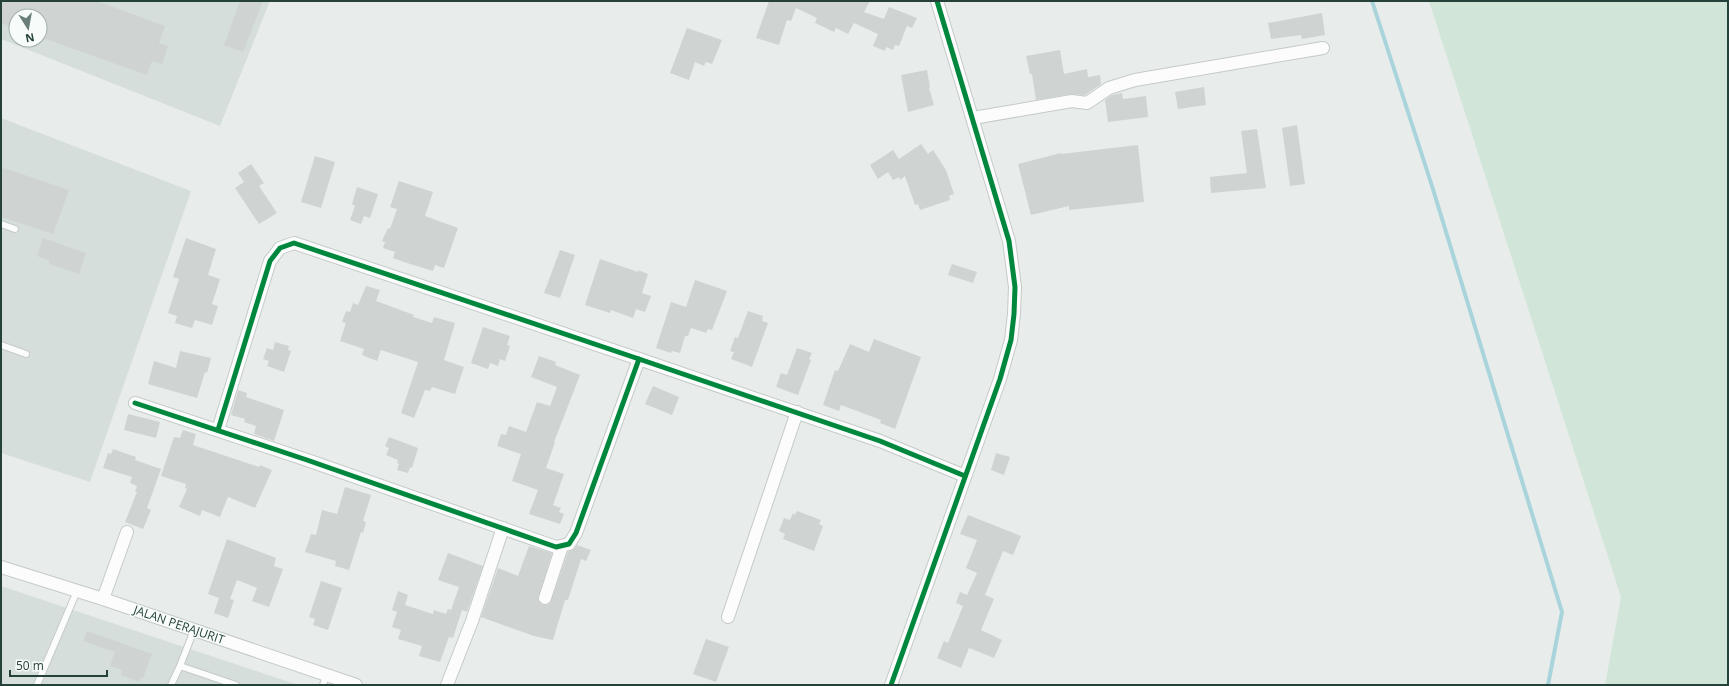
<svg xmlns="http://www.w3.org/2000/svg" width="1729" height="686" font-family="'Open Sans',sans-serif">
<rect width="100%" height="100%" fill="#e8edeb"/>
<!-- built -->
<g fill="#d6dedb" fill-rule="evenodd">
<path d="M1,1H270L220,126L1,39ZM16,16H40V40H16Z"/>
<path d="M1,118L191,191L90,482L1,453Z"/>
<path d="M1,586L298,685H1Z"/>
</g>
<!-- green -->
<path fill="#d1e6d8" d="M1429,1H1728V685H1605L1621,597Z"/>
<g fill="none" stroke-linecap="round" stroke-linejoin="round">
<!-- stream -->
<path stroke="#a9d4db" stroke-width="4" d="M1372,1L1432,186L1562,612L1548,685"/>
</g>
<!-- building -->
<g fill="#cfd4d2">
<path d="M1,1H97L165,26L159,43L168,46L162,64L152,61L147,75L40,37V16H16V28L1,23Z"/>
<path d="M240,1H263L243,52L224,45Z"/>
<path d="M769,1H870L864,12L884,19L889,7L917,18L912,28L907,26L899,46L895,45L893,50L886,47L885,51L873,46L878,34L854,23L848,34L836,28L834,32L815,23L817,18L796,8L791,21L787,20L779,45L756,38Z"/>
<path d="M1322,13L1325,35L1302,39L1301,35L1271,39L1268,23Z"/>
<path d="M687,28L722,40L712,64L706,62L704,66L695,62L689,80L670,73Z"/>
<path d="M1060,50L1064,74L1087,69L1088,77L1100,75L1101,84L1085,95L1071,94L1036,100L1032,74H1030L1026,56Z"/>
<path d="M927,70L930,87L929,88L934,105L908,112L901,75Z"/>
<path d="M1204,87L1206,105L1178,109L1175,92Z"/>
<path d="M1122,93L1123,99L1146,96L1148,117L1108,122L1105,100L1112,95Z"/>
<path d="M1297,125L1305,184L1290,186L1282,128Z"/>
<path d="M1257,129L1266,188L1211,193L1210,177L1247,173L1241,131Z"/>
<path d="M921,144L928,154L933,150L946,170L954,194L949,196L950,200L920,210L918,204L915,205L905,176L900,180L899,177L893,180L888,172L878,179L870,165L893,150L899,159Z"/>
<path d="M1138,145L1144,202L1069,210V206L1031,215L1018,164L1061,153V154Z"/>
<path d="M315,156L335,162L321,208L301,202Z"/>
<path d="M251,164L264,183L259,186L277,213L259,224L235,188L244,182L238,173Z"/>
<path d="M1,167L69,190L53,234L1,217Z"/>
<path d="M399,181L433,192L425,216L458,228L444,268L435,265L433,271L407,263L393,258L395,252L383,248L385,242L382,241L388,228L390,229L397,209L390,207Z"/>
<path d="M357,187L378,194L370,218L364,216L361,224L350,220L355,206L352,204Z"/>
<path d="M43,238L86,253L79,274L49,264L50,261L37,256Z"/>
<path d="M186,238L216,249L208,275L220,279L212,304L218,306L212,325L195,320L192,328L175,323L177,316L168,313L179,279L173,277Z"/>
<path d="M560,250L575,255L560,298L544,293Z"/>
<path d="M600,259L638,272V270L648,274L642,293L651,296L645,312L636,309L633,318L611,310L610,313L585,305Z"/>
<path d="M952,264L977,272L973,283L948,275Z"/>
<path d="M695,280L727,291L712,330L708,329L706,333L691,328L688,336H685L680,353L672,351L671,353L656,348L671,302L686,307Z"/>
<path d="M366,286L380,290L376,301L414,315L413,317L432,323L434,317L455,323L444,360L464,367L455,394L432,387L430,391L425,390L414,418L401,413L418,362L381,350L377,361L362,355L364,349L340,341L346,323L342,322L346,311L350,312L353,303L358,305Z"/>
<path d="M748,311L763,316L762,321L768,323L752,367L731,359L734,352L730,351L735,337L738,338Z"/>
<path d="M483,327L510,336L507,345L510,346L505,361L500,359L498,366L490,363L488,369L471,363Z"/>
<path d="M874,339L921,357L895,429L880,423L881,420L841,405L839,411L823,405L835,370L838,371L850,344L869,352Z"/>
<path d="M275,342L289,346L288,350L291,351L284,372L267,366L269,361L263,359L267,348L273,350Z"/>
<path d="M797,348L812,353L809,359L811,360L798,395L776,387L781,373L787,375Z"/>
<path d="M180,351L211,358L207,373L205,372L197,398L148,384L154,361L176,368Z"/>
<path d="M539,356L556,362L555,365L580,375L554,442H555L546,468L564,474L553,505L561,508L559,512L564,514L560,524L529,514L538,490L512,481L521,454L497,446L501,434L506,435L509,426L526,432L537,402L550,406L557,387L531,377Z"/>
<path d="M653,386L679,397L672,415L645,404Z"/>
<path d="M238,390L247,393L246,397L284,410L274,441L254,434L256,426L244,422L245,419L231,415Z"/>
<path d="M128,414L160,422L156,438L124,430Z"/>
<path d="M183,430L196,434L193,445L259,467L260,465L272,470L255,508L228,497L220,517L202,510L200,516L179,507L187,489L185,488L186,484L161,476L174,437L180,438Z"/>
<path d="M389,437L418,448L412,468L410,467L408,473L397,470L399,464L397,463L398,460L386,455L389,448L385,446Z"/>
<path d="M113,449L136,457L135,460L161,469L147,508L151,510L143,529L125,522L137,492H135L137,486L130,483L132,477L103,468L108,453L111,454Z"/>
<path d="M996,453L1010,457L1004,475L991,470Z"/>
<path d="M345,487L371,495L363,521L366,522L363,533L361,532L349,570L335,566L336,561L305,552L311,534L316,535L322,510L337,514Z"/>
<path d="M797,511L821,520L819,524L823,526L814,551L783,539L785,534L779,531L784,518L790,520L793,513L795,515Z"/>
<path d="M968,515L1021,536L1013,555L1003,551L985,595L994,599L981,630L1002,640L994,658L969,648L961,668L937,658L944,641L948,643L963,606L956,603L960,592L967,595L977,573L966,568L977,540L960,534Z"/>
<path d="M227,539L276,558L274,566L283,569L269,607L252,601L257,588L237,580L230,599L234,600L228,618L214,613L219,598L208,594Z"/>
<path d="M577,545L591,550L586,561L581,559L568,600H565L553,640L534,636L481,617L498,568L518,576L529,546L552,553L538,599L542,605L550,604L568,552L575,548Z"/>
<path d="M448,553L483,566L467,612L462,610L453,638L449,637L440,662L419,656L422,646L398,639L401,630L392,627L397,612L392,610L398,591L408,595L405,605L433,614L434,610L446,614L448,609L451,610L459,587L438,580Z"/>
<path d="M321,581L342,588L328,630L313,625L315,619L309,617Z"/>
<path d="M87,631L152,654L143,678L141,677L139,682L121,675L122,670L110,666L115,652L83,641Z"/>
<path d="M706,639L729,647L716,682L693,674Z"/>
</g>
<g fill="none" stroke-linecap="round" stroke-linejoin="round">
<!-- lane casing -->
<g stroke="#c5cac8" stroke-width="8">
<g id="lane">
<path d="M1,224L15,229"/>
<path d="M1,345L26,354"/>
<path d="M194,630L180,666L236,685"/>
<path d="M37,685L77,591"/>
<path d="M171,685L180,666"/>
<path d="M323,685L326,675"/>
</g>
</g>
<!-- street casing -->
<g stroke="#c5cac8" stroke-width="14">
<g id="street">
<path d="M973,118L1072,101L1087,103L1109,88L1135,80L1323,48"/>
<path d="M135,403L307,460L556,547L569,544L576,533L639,359L880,441L965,476"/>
<path d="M218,430L270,261L280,248L294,243L639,359"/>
<path d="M1,567L103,599L356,685"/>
<path d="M545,598L562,546"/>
<path d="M103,599L127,532"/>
<path d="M728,617L797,412"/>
<path d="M447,685L472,621L503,528"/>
<path d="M891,685L1000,379L1011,340L1014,314L1015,287L1009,241L937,1"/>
</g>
</g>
<!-- lane -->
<use href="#lane" stroke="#fcfcfc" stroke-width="6"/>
<!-- street -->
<use href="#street" stroke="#fcfcfc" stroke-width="12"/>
<!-- cycleway casing -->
<g stroke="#f7fbf9" stroke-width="8">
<g id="cycleway">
<path d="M135,403L307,460L556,547L569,544L576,533L639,359L880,441L965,476"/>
<path d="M218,430L270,261L280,248L294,243L639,359"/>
<path d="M891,685L1000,379L1011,340L1014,314L1015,287L1009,241L937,1"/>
</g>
</g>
<!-- cycleway -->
<use href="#cycleway" stroke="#00873e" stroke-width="5"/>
</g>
<g text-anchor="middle" stroke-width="3" stroke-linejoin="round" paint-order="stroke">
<!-- street labels -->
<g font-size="12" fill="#24423a" stroke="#f7fbf9">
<text transform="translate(179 625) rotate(19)" y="4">JALAN PERAJURIT</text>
</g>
</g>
<!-- border -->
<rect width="1729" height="686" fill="none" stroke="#24423a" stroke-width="4"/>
<!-- north arrow -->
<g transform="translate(28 28) rotate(169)"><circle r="19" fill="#f7fbf9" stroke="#a3b1ad"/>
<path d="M0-3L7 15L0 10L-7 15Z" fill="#697e78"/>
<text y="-6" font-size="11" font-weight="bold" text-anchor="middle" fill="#24423a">N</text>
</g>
<!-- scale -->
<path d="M10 670v6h97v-6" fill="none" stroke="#24423a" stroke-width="2"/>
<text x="16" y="670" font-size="12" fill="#24423a" stroke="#f7fbf9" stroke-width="3" paint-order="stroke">50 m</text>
</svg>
